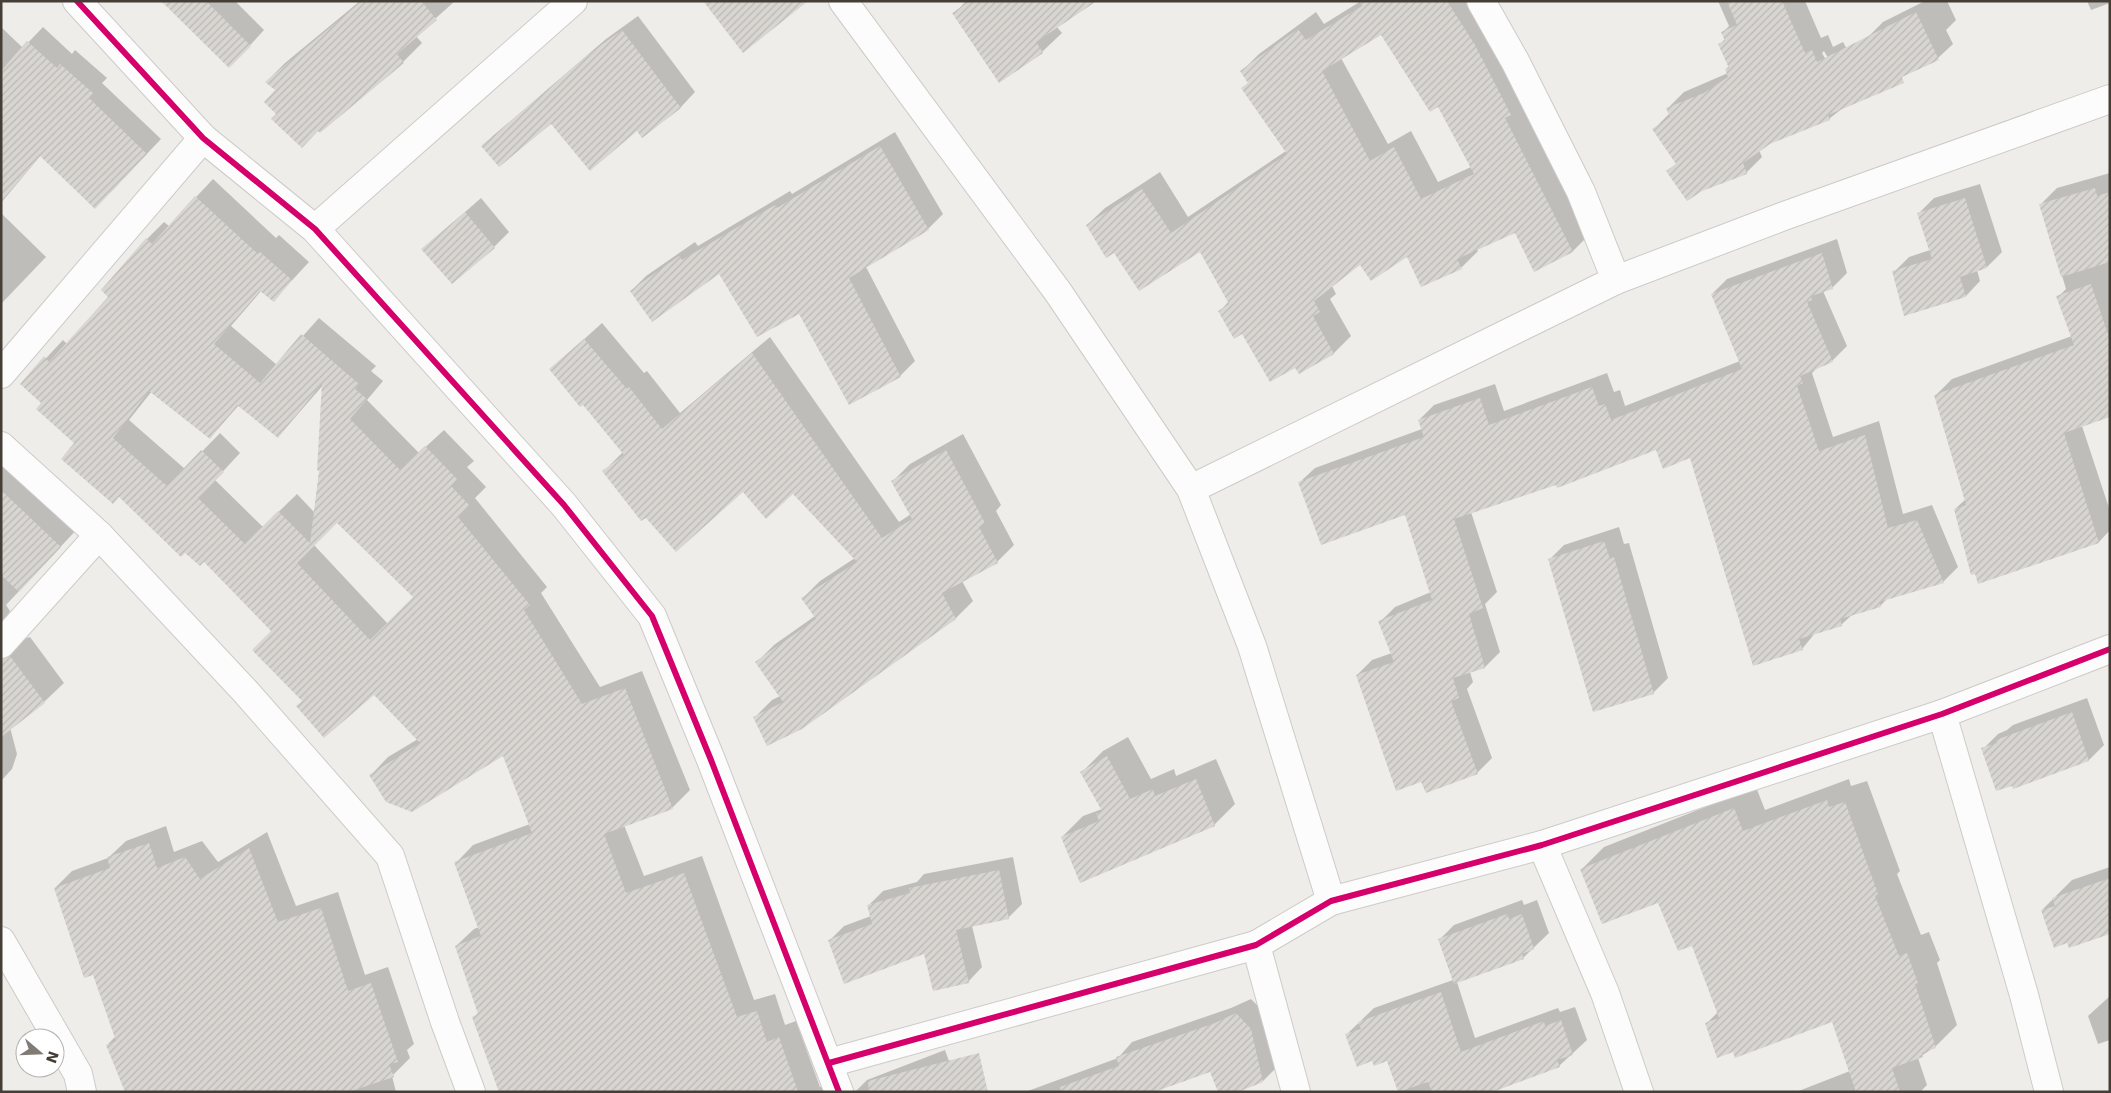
<svg xmlns="http://www.w3.org/2000/svg" width="2111" height="1093" font-family="'DejaVu Sans',sans-serif">
<defs>
<pattern id="building-hatch" width="6" height="6" patternUnits="userSpaceOnUse" patternTransform="scale(1.25)"><rect width="6" height="6" fill="#d9d6d2"/><path d="M-1 1l2-2M0 6l6-6M5 7l2-2" fill="none" stroke="#bbb9b5"/></pattern>
</defs>
<rect width="100%" height="100%" fill="#efede9"/>
<!-- shadow -->
<g fill="#0003" fill-rule="evenodd">
<path d="M166,1H235L264,30L244,52Z"/>
<path d="M360,1H455L416,36L422,43L403,62L277,114V90L267,81L285,63Z"/>
<path d="M966,1H1095L1057,27L1062,33L1042,52L954,14Z"/>
<path d="M1361,1H1475L1590,234L1573,251L1535,271L1515,232L1477,249L1478,251L1461,268L1408,255L1360,264L1332,286L1336,294L1330,299L1351,336L1334,353L1299,373L1296,366L1243,333L1220,311L1229,301L1200,251H1115L1087,225L1105,208L1160,172L1188,217L1286,151L1243,88L1249,82L1242,71L1259,54L1316,12L1324,24ZM1381,33L1439,105L1471,167L1438,182L1411,131L1388,144L1341,58Z"/>
<path d="M1718,1H1805L1821,38L1828,35L1833,47L1843,42L1868,88L1829,119L1770,143L1759,150L1762,157L1746,173L1668,172L1677,163L1654,129L1670,113L1668,108L1684,92L1728,73L1726,69L1729,66L1720,44L1725,39L1723,32L1729,26ZM1824,51L1851,98H1848L1822,53Z"/>
<path d="M1925,1H1947L1956,20L1946,30L1953,44L1938,58L1868,37L1883,22Z"/>
<path d="M2087,1H2110V3L2091,10Z"/>
<path d="M638,16L695,92L681,107L643,137L637,129L551,122L482,146L606,39Z"/>
<path d="M1,27L23,48L43,27L72,54L75,50L107,78L102,83L161,139L110,193L41,155L1,203Z"/>
<path d="M895,132L943,214L928,229L866,267L915,361L900,376L799,312L719,272L631,291L646,276L695,242L698,246L790,191L792,194Z"/>
<path d="M2110,173V416L2082,426L2110,511V530L2099,542L1955,509L1966,499L1936,395L1952,379L2072,336L2058,297L2066,289L2041,204L2057,188Z"/>
<path d="M213,179L276,238L279,235L309,262L273,301L262,290L231,326L277,365L319,318L376,366L371,371L383,381L367,400L419,453L444,430L474,461L467,467L486,487L475,498L547,587L541,593L600,687L642,671L690,790L672,808L624,825L644,876L702,856L754,1000L775,994L785,1025L796,1021L820,1087L829,1084L832,1092H499L474,1017L479,1012L456,946L474,929L479,927L456,863L473,845L530,824L504,754L371,775L388,757L418,739L374,694L303,701L273,631L204,560L76,443L43,403L22,384L63,340L67,344L110,297L147,239L164,222L169,226ZM324,384L320,471L315,513L297,494L263,527L215,480L240,453L220,433L185,469L129,420L152,391L210,438L239,405L278,437ZM337,522L415,597L388,624L314,545Z"/>
<path d="M1980,184L2002,252L1987,267L1977,270L1980,281L1966,296L1905,315L1894,272L1909,257L1930,250L1919,213L1934,198Z"/>
<path d="M481,198L509,232L494,247L423,249Z"/>
<path d="M1,213L46,257L1,304Z"/>
<path d="M1837,239L1847,273L1832,288L1823,291L1847,346L1832,361L1818,367L1812,373L1833,437L1879,421L1903,514L1932,505L1958,567L1943,582L1887,599L1880,606L1853,614L1841,625L1816,632L1802,649L1691,456L1657,448L1471,512L1497,592L1485,604L1500,652L1485,667L1470,672L1473,682L1467,689L1492,758L1477,773L1422,780L1357,675L1372,660L1392,653L1380,622L1395,607L1431,592L1405,513L1300,482L1315,468L1422,429L1419,420L1434,405L1495,384L1504,411L1607,373L1614,392L1620,390L1625,406L1740,361L1712,294L1727,279Z"/>
<path d="M602,323L644,373L647,371L680,413L770,337L899,522L911,514L893,481L910,464L963,434L1001,505L996,511L1014,545L997,562L962,581L973,601L956,618L755,717L772,700L780,696L757,662L774,645L815,616L803,598L820,581L855,558L793,492L743,490L604,471L623,452L583,403L551,369Z"/>
<path d="M1,438L80,526L6,605L10,611L5,620L19,640L30,637L64,683L44,702H1Z"/>
<path d="M1619,527L1624,544L1629,543L1668,678L1653,693L1549,560L1564,545Z"/>
<path d="M2087,698L2104,745L2089,760L1983,749L1998,734L2007,730L2013,725Z"/>
<path d="M7,716L17,754L12,769L1,781V717Z"/>
<path d="M1128,737L1151,779L1174,769L1176,776L1216,759L1235,804L1214,825L1062,837L1083,816L1102,809L1082,772L1103,751Z"/>
<path d="M1849,779L1851,786L1867,781L1900,871L1897,874L1921,935L1929,932L1940,960L1937,963L1957,1025L1935,1047L1918,1058L1927,1085L1920,1092H1796L1850,1071L1833,1020L1734,1050L1706,1024L1718,1012L1692,944L1659,901L1581,870L1604,847L1756,787L1765,810Z"/>
<path d="M166,826L174,852L202,841L218,862L267,832L296,906L338,892L365,975L388,967L414,1044L407,1050L410,1058L392,1076L396,1092H126L107,1045L116,1036L94,974L55,888L72,871L108,858L126,841Z"/>
<path d="M1013,857L1022,904L1008,918L972,926L982,967L968,982L925,952L830,940L844,926L871,916L868,906L883,891L917,882L924,874Z"/>
<path d="M2110,867V933L2068,942L2042,910L2072,880Z"/>
<path d="M1522,900L1524,905L1537,900L1549,933L1523,958L1457,982L1475,1038L1558,1008L1560,1012L1575,1007L1587,1040L1559,1066L1492,1092H1400L1387,1060H1373L1347,1034L1374,1008L1453,980L1439,940L1454,925Z"/>
<path d="M2110,996V1040L2098,1044L2088,1016Z"/>
<path d="M1251,999L1266,1014L1278,1066L1263,1081L1211,1071L1150,1092H1025L1118,1058L1132,1042L1231,1008Z"/>
<path d="M945,1050L955,1078L945,1092H855L867,1080Z"/>
</g>
<!-- building -->
<g fill="url(#building-hatch)" fill-rule="evenodd">
<path d="M161,1H206L251,46L229,68Z"/>
<path d="M362,1H421L437,20L397,54L404,63L320,133L318,131L302,148L271,119L276,114L264,102L275,90L265,82Z"/>
<path d="M703,1H808L743,53Z"/>
<path d="M970,1H1097L1036,42L1043,53L999,83L952,13Z"/>
<path d="M1359,1H1447L1475,45L1511,115L1505,118L1573,252L1534,272L1515,233L1457,259L1462,269L1421,287L1407,257L1371,281L1360,265L1314,301L1320,312L1313,316L1334,354L1299,374L1295,368L1270,382L1242,334L1234,339L1218,311L1229,304L1200,252L1139,291L1114,253L1106,258L1086,225L1142,189L1171,233L1287,154L1241,88L1248,83L1240,71L1298,29L1306,40L1362,6ZM1381,35L1430,112L1438,107L1474,174L1421,199L1394,147L1370,161L1322,71Z"/>
<path d="M1727,1H1782L1805,53L1812,50L1817,62L1916,12L1939,60L1902,77L1904,83L1828,115L1830,120L1770,144L1743,163L1747,174L1702,191L1687,201L1666,171L1676,164L1652,129L1670,117L1666,108L1704,93L1728,77L1725,69L1729,68L1718,44L1725,41L1721,32L1737,25Z"/>
<path d="M622,30L681,108L642,138L637,131L590,171L551,124L499,167L481,146L589,54Z"/>
<path d="M27,41L57,68L60,64L93,93L89,98L147,154L95,209L40,156L1,202V71Z"/>
<path d="M880,146L929,230L849,278L901,377L849,405L799,314L757,337L719,274L652,322L630,291L679,256L682,260L775,205L777,208Z"/>
<path d="M2095,188L2097,196L2110,192V262L2061,277L2039,204Z"/>
<path d="M195,196L258,254L260,252L292,280L274,302L260,291L214,344L260,383L301,334L359,384L355,389L367,399L350,419L400,470L425,446L457,479L451,486L469,505L458,517L530,605L524,610L582,704L625,688L673,809L604,834L626,893L684,873L737,1017L757,1011L767,1042L779,1037L798,1092H499L472,1017L478,1014L455,946L481,936L454,862L532,833L503,756L412,812L386,802L369,775L420,743L374,695L324,738L296,706L302,701L252,650L271,631L204,562L200,566L185,553L181,557L119,497L113,504L61,459L74,443L36,409L41,403L20,384L44,356L49,362L108,297L101,290L146,238L152,244ZM322,383L317,470L319,471L310,543L278,511L245,544L198,498L224,472L201,450L167,486L113,438L149,391L210,439L237,405L278,438ZM337,523L413,597L370,640L297,563Z"/>
<path d="M1965,198L1987,268L1960,277L1966,297L1904,316L1892,271L1932,259L1917,213Z"/>
<path d="M465,212L495,248L452,284L421,249Z"/>
<path d="M1822,253L1833,289L1811,296L1812,300L1807,302L1833,362L1800,376L1803,383L1797,386L1819,451L1865,435L1888,528L1917,520L1944,583L1879,602L1881,607L1840,619L1842,626L1799,639L1803,650L1753,666L1690,458L1663,469L1656,450L1557,488L1556,485L1454,519L1483,608L1469,614L1485,668L1453,678L1459,698L1451,701L1478,774L1426,793L1421,782L1396,791L1356,675L1394,662L1378,621L1432,600L1405,515L1321,545L1298,482L1424,437L1418,420L1480,398L1489,425L1592,387L1599,406L1605,404L1611,420L1742,369L1711,294Z"/>
<path d="M2091,284L2110,340V417L2064,433L2099,543L1978,584L1975,574L1971,575L1954,509L1966,505L1934,395L2074,345L2056,296Z"/>
<path d="M584,339L627,389L629,387L662,429L752,353L882,538L912,519L891,481L946,450L985,523L979,527L998,563L942,593L956,619L802,729L767,746L753,717L783,702L755,662L816,619L801,598L857,562L793,494L766,519L743,492L676,552L646,518L641,521L602,471L624,455L583,405L580,407L549,369Z"/>
<path d="M1,490L61,547L19,592L1,575Z"/>
<path d="M1604,541L1610,559L1614,557L1654,694L1593,712L1548,559Z"/>
<path d="M10,656L45,703L1,737V659Z"/>
<path d="M2072,712L2089,761L2013,789L2012,786L1996,791L1981,748L1997,743L1996,740Z"/>
<path d="M1107,756L1130,799L1153,789L1155,796L1196,779L1215,826L1080,883L1061,837L1099,821L1096,814L1102,811L1080,772Z"/>
<path d="M1827,800L1829,807L1845,802L1878,894L1875,896L1899,956L1907,953L1918,983L1915,984L1936,1048L1922,1053L1923,1057L1892,1068L1900,1092H1856L1832,1022L1735,1058L1733,1052L1717,1058L1705,1023L1719,1018L1692,946L1678,951L1658,903L1602,924L1580,869L1734,808L1743,831Z"/>
<path d="M149,843L157,868L185,857L200,879L249,848L278,922L321,908L348,991L371,983L398,1062L389,1064L394,1077L348,1092H125L106,1045L116,1041L93,975L84,978L54,888L110,868L107,857Z"/>
<path d="M999,870L1009,919L956,930L969,983L933,991L924,954L844,984L828,940L872,924L867,905L910,893L909,888Z"/>
<path d="M2110,878V934L2069,948L2067,943L2054,948L2041,910L2055,906L2052,898Z"/>
<path d="M1507,914L1509,919L1522,914L1534,949L1522,954L1524,959L1454,984L1438,939Z"/>
<path d="M1441,992L1461,1052L1544,1021L1545,1026L1561,1020L1573,1055L1557,1060L1560,1067L1492,1092H1432L1428,1082L1398,1092L1387,1061L1374,1066L1372,1061L1357,1067L1345,1034L1361,1029L1358,1022Z"/>
<path d="M1236,1013L1251,1029L1263,1082L1238,1092H1218L1210,1072L1154,1092H1061L1060,1087L1119,1066L1116,1057L1215,1023Z"/>
<path d="M979,1053L988,1092H869L868,1081Z"/>
</g>
<g fill="none" stroke-linecap="round" stroke-linejoin="round">
<!-- minor casing -->
<g stroke="#cdcbc7" stroke-width="30">
<g id="minor">
<path d="M77,1L203,138L315,229L564,505L652,616L711,760L839,1092"/>
<path d="M843,1L1058,292L1191,489L1252,646L1331,901"/>
<path d="M1481,1L1515,61L1581,192L1616,280"/>
<path d="M315,229L573,1"/>
<path d="M1,374L203,138"/>
<path d="M1,446L99,535L245,691L390,856L445,1022L471,1092"/>
<path d="M1191,489L1616,280L1784,216L2110,99"/>
<path d="M1,644L99,535"/>
<path d="M1942,714L2024,995L2049,1092"/>
<path d="M1542,845L1605,993L1639,1092"/>
<path d="M1,941L78,1074L82,1092"/>
<path d="M1256,945L1296,1092"/>
<path d="M829,1063L1256,945L1331,901L1542,845L1942,714L2110,649"/>
</g>
</g>
<!-- minor -->
<use href="#minor" stroke="#fdfcfc" stroke-width="28"/>
<!-- cycleway casing -->
<g stroke="#fff" stroke-width="9">
<g id="cycleway">
<path d="M77,1L203,138L315,229L564,505L652,616L711,760L839,1092"/>
<path d="M829,1063L1256,945L1331,901L1542,845L1942,714L2110,649"/>
</g>
</g>
<!-- cycleway -->
<use href="#cycleway" stroke="#d6006c" stroke-width="6"/>
</g>
<!-- border -->
<rect width="2111" height="1093" fill="none" stroke="#443e37" stroke-width="5"/>
<!-- north arrow -->
<g transform="translate(40 1053) rotate(109)"><circle r="24" fill="#ffffff" stroke="#b4b2af"/>
<path d="M0-4L9 19L0 12L-9 19Z" fill="#807b75"/>
<text y="-8" font-size="14" font-weight="bold" text-anchor="middle" fill="#443e37">N</text>
</g>
</svg>
